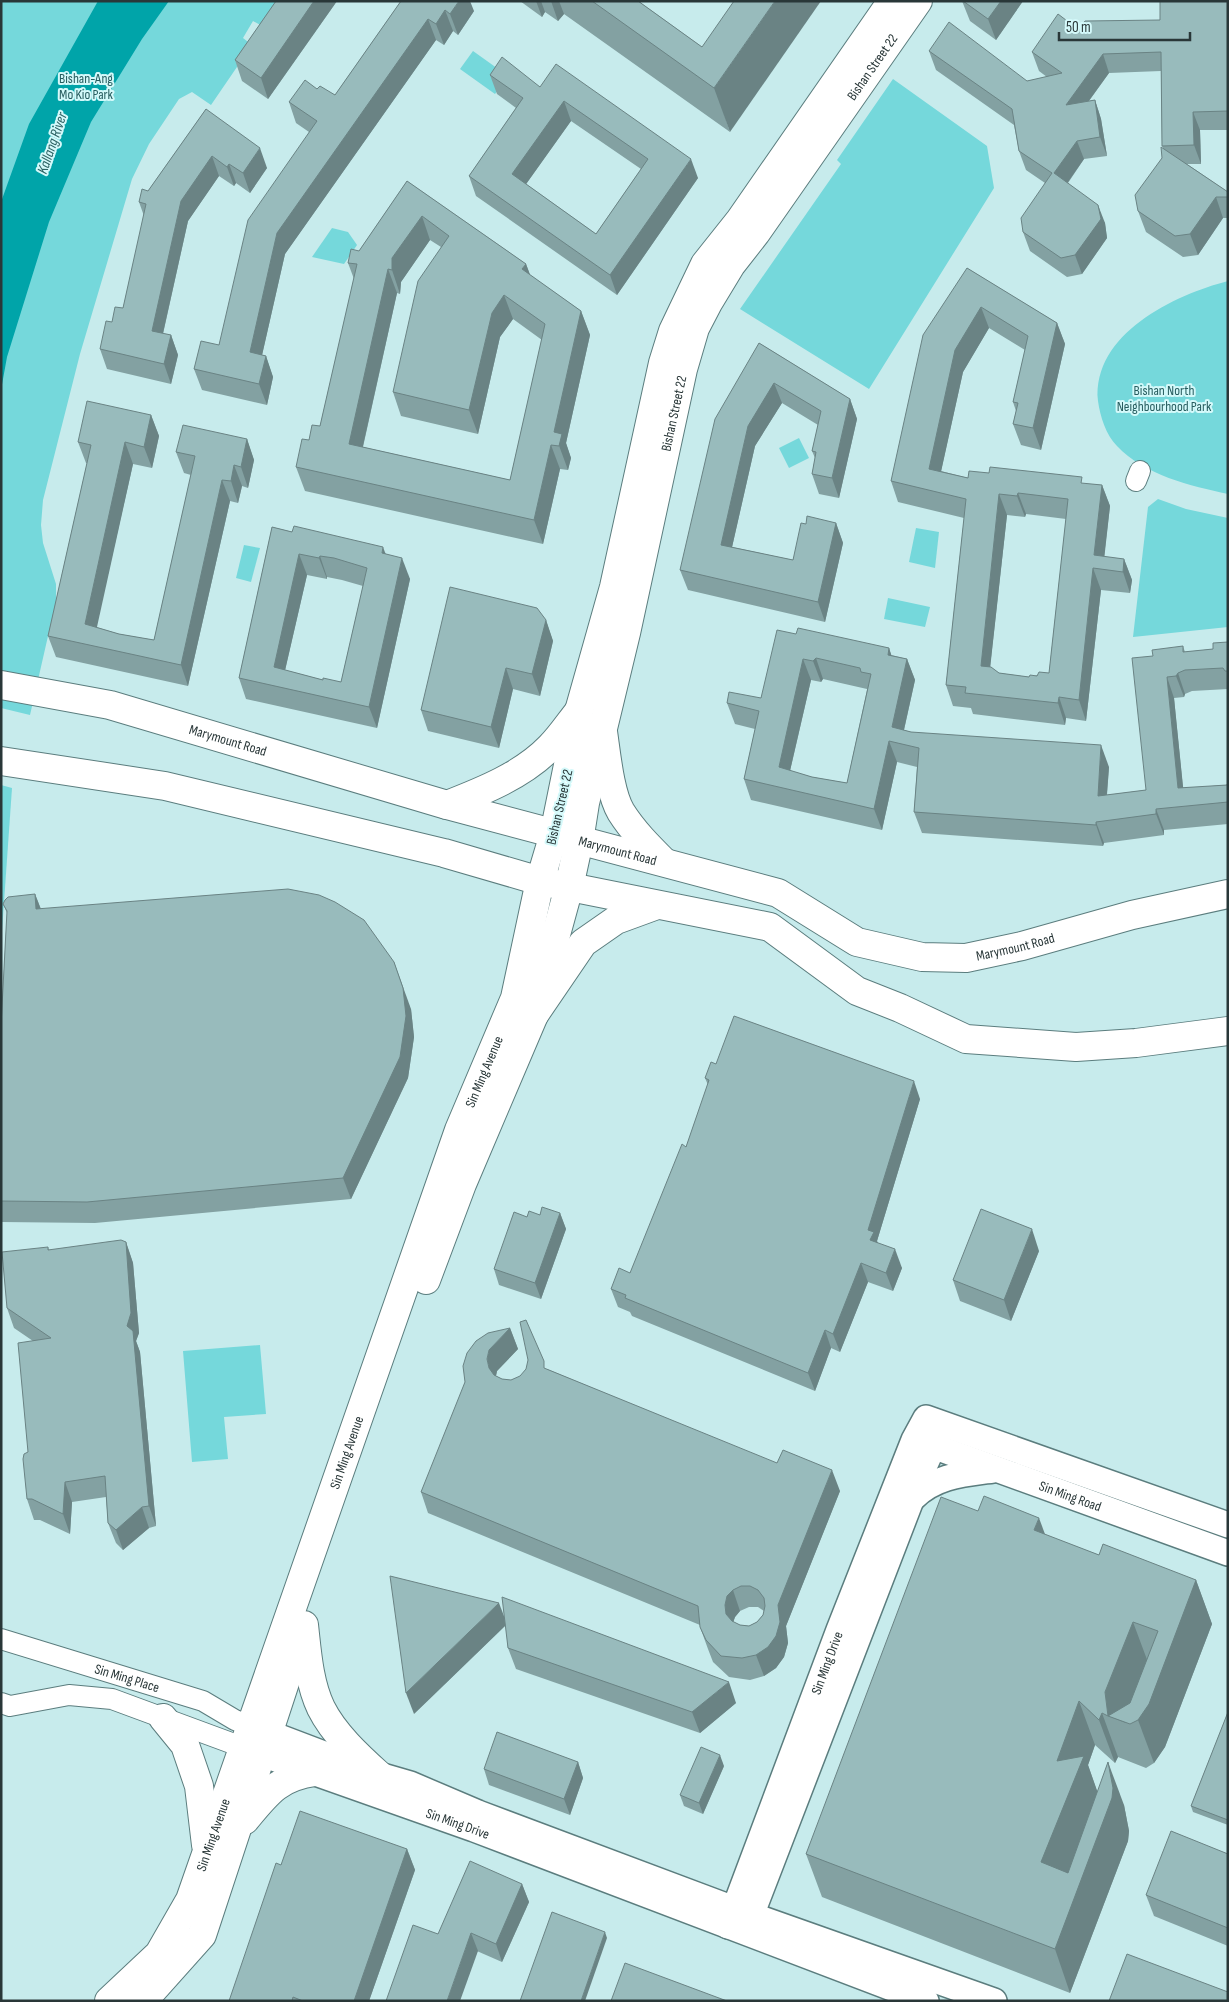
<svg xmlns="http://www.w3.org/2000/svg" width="1229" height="2002" font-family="'Sofia Sans Condensed',sans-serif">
<rect width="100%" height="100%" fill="#c7ebec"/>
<!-- green -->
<g fill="#75d8db">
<path d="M1,1H283L264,27L253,21L243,38L252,45L211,105L192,92L179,99L149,144L132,179L80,354L43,500L41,525L43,543L56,584V601L30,715L1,708Z"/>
<path d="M473,51L508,76L495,94L460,69Z"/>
<path d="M893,79L987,146L994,188L869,389L740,309L841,164L837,160Z"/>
<path d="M332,228L348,232L357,245L344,264L312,257Z"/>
<path d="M1228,281V494C1191,486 1144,475 1117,446C1106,435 1100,416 1098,401C1092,334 1174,295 1228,281Z"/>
<path d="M799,438L809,458L789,468L779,448Z"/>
<path d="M1158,499L1186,509L1228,518V627L1133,637L1148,507Z"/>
<path d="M916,528L939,532L935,568L909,562Z"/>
<path d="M244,545L260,548L251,582L236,578Z"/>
<path d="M888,598L930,607L925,627L884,619Z"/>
<path d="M1,785L12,788L1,945Z"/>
<path d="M260,1345L266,1414L224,1417L228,1459L192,1462L183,1351Z"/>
</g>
<!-- water -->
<path fill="#00a4a9" d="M98,1H169L142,39L91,122L49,222L7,357L1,390V202L29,124Z"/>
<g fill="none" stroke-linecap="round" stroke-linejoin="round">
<!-- minor casing -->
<g stroke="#5b7d7e" stroke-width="22">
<g id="minor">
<path d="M1136,481L1140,471"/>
<path id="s1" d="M1,1639L203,1701L235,1720L250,1726"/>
<path d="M1,1703L10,1706L69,1695L112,1699L242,1747"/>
</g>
</g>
<!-- tertiary casing -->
<g stroke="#5b7d7e" stroke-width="28">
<g id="tertiary">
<path id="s2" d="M919,1441L1228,1553"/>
<path d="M913,1498C935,1476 963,1474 993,1470"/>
<path d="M250,1726L379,1775L410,1784L478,1813L734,1909L994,2001"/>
<path id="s3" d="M242,1747L474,1829L926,2001"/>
<path id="s4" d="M728,1926L839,1630L914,1440L926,1418L1228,1525"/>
<path d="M745,1931L923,1469L943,1425"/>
</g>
</g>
<!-- secondary casing -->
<g stroke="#5b7d7e" stroke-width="30">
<g id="secondary">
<path d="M554,834L579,711L614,587L663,363L673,331L705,264L740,220L892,1"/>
<path id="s5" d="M579,841L585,803L626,633L683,369L695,328L708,303L731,265L756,233L918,1"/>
<path d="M426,1280L462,1184L534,1015L569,887"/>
<path d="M304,1625C307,1652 309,1683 321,1708C334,1734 358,1756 379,1775"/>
<path d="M163,1718L185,1745L199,1786L206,1845"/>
<path d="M245,1820C268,1792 279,1777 315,1772"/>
<path id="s6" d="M109,2001L159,1954L190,1900L459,1130L515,998L540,881"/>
<path d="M143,2001L202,1935L294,1655"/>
</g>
</g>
<!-- primary casing -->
<g stroke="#5b7d7e" stroke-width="30">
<g id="primary">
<path id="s7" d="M1,685L110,705L447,805L778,893L857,942L922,957L966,958L1022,946L1132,915L1228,894"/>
<path d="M602,725C606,749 609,792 621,812C633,831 648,846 664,862"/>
<path d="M1,761L165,786L444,853L540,881L770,927L857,991L900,1008L966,1039L1076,1047L1136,1043L1228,1031"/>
<path d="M447,805C483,791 523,775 550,747C561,736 570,722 579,711"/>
<path d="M540,881L554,834"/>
<path d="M569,887L579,841"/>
<path d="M534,1015L583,943L616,920L657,905"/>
</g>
</g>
<!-- minor -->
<use href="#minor" stroke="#fff" stroke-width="20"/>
<!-- tertiary -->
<use href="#tertiary" stroke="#fff" stroke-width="25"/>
<!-- secondary -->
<use href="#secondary" stroke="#fff" stroke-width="28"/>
<!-- primary -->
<use href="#primary" stroke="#fff" stroke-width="28"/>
</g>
<!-- wall -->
<g fill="#83a1a2" fill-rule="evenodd">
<path d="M276,1H337L268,99L242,81L235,60Z"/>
<path d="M401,1L474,11L458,35L453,31L444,45L436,40L285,254L262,355L266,356L273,377L267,405L202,390L194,369L219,345L309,132L296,123L289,102L317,89L335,95Z"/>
<path d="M520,1H641V3L702,47L730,132L564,14L558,21L545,12L542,17Z"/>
<path d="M962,1H1023L996,40L970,21Z"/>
<path d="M1228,1V130H1200L1201,164H1187L1228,192V218H1223L1198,255L1183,257L1146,232L1138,211L1162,158L1163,148L1162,146L1161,71L1109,73L1089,101L1095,100L1101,119L1107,156L1084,159L1068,183L1105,223L1107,238L1082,274L1067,277L1030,251L1023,232L1045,183L1026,170L1019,151L1014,125L936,70L929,51L1027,81L1047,77L1039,71L1032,52L1079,30L1160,20Z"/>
<path d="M490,75L540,87L698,178L617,295L476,196L469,176L516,108L497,94ZM571,121L641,169L596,234L526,184Z"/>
<path d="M206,109L267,168L250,193L236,183L234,186L219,176L188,221L163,334L171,335L178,355L171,384L107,369L100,349L112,322L123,308L144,216L139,202L148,191Z"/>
<path d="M407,181L526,264L530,275L581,311L590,335L566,443L571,458L568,470L560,469L543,544L305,491L296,467L309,440L320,426L354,279L348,263L359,251ZM430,240L441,247L393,392L401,416L478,434L500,337L513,319L542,340L510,480L363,447L397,293L400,294L401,282Z"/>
<path d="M967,268L1057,323L1065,344L1041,450L1021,445L1013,424L1016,411L1013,402L1025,350L989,328L963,372L941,471L968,478L1084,484L1102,485L1110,506L1104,557L1124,559L1132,580L1130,593L1101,590L1086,721L1066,718L1065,725L973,714L971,708L953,706L946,685L964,518L898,502L891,481ZM1026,514L1066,519L1049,673L1029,677L999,673L990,667L1007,515L1025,517Z"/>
<path d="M759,343L850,399L857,419L839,498L819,494L812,474L815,458L812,451L818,425L782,403L755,446L732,547L793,560L806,524L836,523L843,543L825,622L688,590L680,570Z"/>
<path d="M151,415L159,436L152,468L133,464L96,627L119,634L154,640L191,475L184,473L176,452L247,439L254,460L248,488L242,486L238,503L230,501L188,686L56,657L48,636L87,463H86L78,442Z"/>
<path d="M272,527L386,554L410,579L377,728L246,699L239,678ZM307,575L327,579V577L342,580L363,586L341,682L323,680L285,670Z"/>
<path d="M546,620L553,641L540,696L513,689L499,748L428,731L421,710Z"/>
<path d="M796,634L889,648L891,655L907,659L915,680L904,730L911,732L1109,767L1107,795L1146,790L1153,656L1183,646L1185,652L1213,649L1228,642V689L1192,691L1185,694L1184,697L1174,698L1183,788L1227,785L1228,782V824L1164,830V835L1104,843L1103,846L922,833L914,812L917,767L897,762L882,830L751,800L744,779L755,729L735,724L727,703L761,698ZM823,679L867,689V690L847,783L812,777L790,771L811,680L821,682Z"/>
<path d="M35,894L41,909L411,1009L414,1037L408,1078L351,1199L95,1223L1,1222V1026L7,913L3,904Z"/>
<path d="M716,1064L920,1099L877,1241L878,1243L902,1268L893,1291L868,1282L840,1352L831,1348L815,1391L632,1316L630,1312L618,1307L611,1289L630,1273L686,1147L708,1085L705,1078Z"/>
<path d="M560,1213L566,1229L541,1299L499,1285L494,1269L540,1215Z"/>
<path d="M126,1242L133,1263L139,1333L136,1341L140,1352L156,1526L149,1528L123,1550L116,1543L108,1523L106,1497L72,1502L70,1534L40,1520H34L27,1499L33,1341L14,1328L7,1308L48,1247L49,1250Z"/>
<path d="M1039,1251L1011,1321L960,1301L953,1280Z"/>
<path d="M510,1328L518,1349L497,1371L496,1376L502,1379L511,1380L547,1369L840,1491L786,1626L788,1643L784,1657L776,1668L764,1676L750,1680L729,1677L713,1662L708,1649L700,1627V1625L428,1513L421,1492ZM749,1607H758L764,1611L763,1615L757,1622L749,1626L740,1625L733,1622L735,1617L740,1611Z"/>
<path d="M978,1511L1045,1535L1099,1555L1196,1580L1212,1624L1165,1747L1154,1763L1146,1768L1118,1757L1115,1763L1095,1745L1088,1765L1097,1791L1124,1805L1129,1831L1128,1841L1070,1993L822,1897L806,1854Z"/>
<path d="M505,1619L736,1703L700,1733L516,1669L508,1648L506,1625L414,1714Z"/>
<path d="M1228,1712V1825L1193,1812L1191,1806Z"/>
<path d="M578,1762L583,1778L570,1815L489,1785L484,1769Z"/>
<path d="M724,1766L703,1814L684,1806L680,1795Z"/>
<path d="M407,1849L415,1870L369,2001H229L281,1865Z"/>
<path d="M1228,1854V1946L1154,1916L1146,1895Z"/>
<path d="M522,1884L529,1902L502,1962L438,1934Z"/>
</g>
<!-- shaded-wall -->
<g fill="#6a8384">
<path d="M314,1H337L268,99L261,78Z"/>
<path d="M459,1H470L474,11L458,35L450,14Z"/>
<path d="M536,1H541L545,12L542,17Z"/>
<path d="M551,1H559L564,14L558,21Z"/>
<path d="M775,1H821L730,132L714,88Z"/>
<path d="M1001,1H1023L996,40L988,19Z"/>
<path d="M445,10L453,31L444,45L436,24Z"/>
<path d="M428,19L436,40L285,254L258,373L250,352L277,233Z"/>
<path d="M1103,54L1109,73L1072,124L1066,105Z"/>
<path d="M1095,100L1101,119L1107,156L1100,137Z"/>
<path d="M564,101L571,121L519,194L512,174Z"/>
<path d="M1193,112L1200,130L1201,164L1194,145Z"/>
<path d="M1077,141L1084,159L1061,192L1054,173Z"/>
<path d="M260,148L267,168L250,193L243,173Z"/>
<path d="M212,156L219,176L188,221L159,351L152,331L181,201Z"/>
<path d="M691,159L698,178L617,295L610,275Z"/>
<path d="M229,164L236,183L234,186L227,167Z"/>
<path d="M1216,197L1223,218L1198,255L1190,234Z"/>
<path d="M1098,205L1105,223L1107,238L1082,274L1075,255Z"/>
<path d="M422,216L430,240L401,282L400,294L392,270V258Z"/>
<path d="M526,264L535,288L522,269Z"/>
<path d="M388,269L397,293L358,468L349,444Z"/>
<path d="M504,295L513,319L500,337L478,434L469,410L492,313Z"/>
<path d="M981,307L989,328L963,372L937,490L929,469L955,350Z"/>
<path d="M581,311L590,335L566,443L571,458L568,470L554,432Z"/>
<path d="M1057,323L1065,344L1041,450L1033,428Z"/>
<path d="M171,335L178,355L171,384L164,364Z"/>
<path d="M266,356L273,377L267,405L259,384Z"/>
<path d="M774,383L782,403L755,446L728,565L721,545L748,426Z"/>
<path d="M850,399L857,419L839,498L832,478Z"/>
<path d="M151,415L159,436L152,468L144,447Z"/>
<path d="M247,439L254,460L248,488L241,467Z"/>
<path d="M125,442L133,464L93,645L85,624Z"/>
<path d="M551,445L560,469L543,544L534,520Z"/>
<path d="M234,465L242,486L238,503L231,481Z"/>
<path d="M222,480L230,501L188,686L181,665Z"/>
<path d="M1102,485L1110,506L1103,569L1094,555Z"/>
<path d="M1018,493L1026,514L1025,517L1017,496Z"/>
<path d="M999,494L1007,515L988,687L981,666Z"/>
<path d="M836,523L843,543L825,622L818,602Z"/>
<path d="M383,547L391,568L382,553Z"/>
<path d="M299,554L307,575L281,688L274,667Z"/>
<path d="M320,556L327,577V579L319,558Z"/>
<path d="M402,558L410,579L377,728L369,707Z"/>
<path d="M1124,559L1132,580L1130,593L1123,572Z"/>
<path d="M1093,568L1101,590L1086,721L1079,700Z"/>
<path d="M546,620L553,641L540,696L532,674Z"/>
<path d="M889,648L896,669L888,655Z"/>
<path d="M816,658L823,679L821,682L813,661Z"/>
<path d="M803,659L811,680L786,788L779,767Z"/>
<path d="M907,659L915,680L901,743L892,727Z"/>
<path d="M506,668L513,689L499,748L491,727Z"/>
<path d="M1178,673L1185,694L1184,697L1176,676Z"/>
<path d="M1167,677L1174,698L1185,806L1178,788Z"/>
<path d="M1059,697L1066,718L1065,725L1058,703Z"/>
<path d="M889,741L897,762L882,830L874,809Z"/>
<path d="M1101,745L1109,767L1105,817L1098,796Z"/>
<path d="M1156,809L1164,830V835L1156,814Z"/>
<path d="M1096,822L1104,843L1103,846L1096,825Z"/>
<path d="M35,894L43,915L36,909Z"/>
<path d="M394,962L411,1009L414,1037L408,1078L351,1199L343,1178Z"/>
<path d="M914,1081L920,1099L877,1241L880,1250L870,1240L868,1230Z"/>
<path d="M560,1213L566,1229L541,1299L535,1283Z"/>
<path d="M1032,1229L1039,1251L1011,1321L1004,1300Z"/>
<path d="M126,1242L133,1263L139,1333L136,1341L140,1352L156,1526L149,1506L127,1326Z"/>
<path d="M895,1249L902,1268L893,1291L886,1273Z"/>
<path d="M861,1263L868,1282L840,1352L833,1334Z"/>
<path d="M510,1328L518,1349L497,1371L495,1380L489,1368L487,1359L489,1350Z"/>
<path d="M825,1330L831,1348L815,1391L808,1373Z"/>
<path d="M832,1470L840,1491L786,1626L788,1643L784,1657L776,1668L764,1676L756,1655L778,1605Z"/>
<path d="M65,1482L72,1502L70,1534L63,1514Z"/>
<path d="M142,1507L149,1528L123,1550L116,1530Z"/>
<path d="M1039,1518L1055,1561L1034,1530Z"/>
<path d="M1196,1580L1212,1624L1165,1747L1154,1763L1138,1720Z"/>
<path d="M733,1590L740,1611L735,1617L732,1626L726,1614L725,1605L727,1596Z"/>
<path d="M499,1603L507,1624L414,1714L406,1693Z"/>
<path d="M1133,1622L1149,1665L1126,1723L1108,1716L1124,1759L1108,1716L1105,1692Z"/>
<path d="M729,1682L736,1703L700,1733L692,1712Z"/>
<path d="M1079,1701L1095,1745L1088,1765L1100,1799L1056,1905L1041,1862L1057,1761Z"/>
<path d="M1102,1713L1118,1757L1115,1763L1099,1720Z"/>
<path d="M720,1755L724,1766L703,1814L699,1803Z"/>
<path d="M578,1762L583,1778L570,1815L564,1799Z"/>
<path d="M1108,1762L1124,1805L1129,1831L1128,1841L1070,1993L1055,1949Z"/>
<path d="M407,1849L415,1870L369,2001H354Z"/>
<path d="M522,1884L529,1902L502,1962L496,1944Z"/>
<path d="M605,1932L607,1938L585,2001H581Z"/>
<path d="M471,1933L478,1951L460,2001H447Z"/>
</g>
<!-- building -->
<g fill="#98bbbc" stroke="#6a8384" fill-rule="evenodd">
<path d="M276,1H314L261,78L235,60Z"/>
<path d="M401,1H459L450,14L445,10L436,24L428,19L277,233L250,352L266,356L259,384L194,369L201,341L219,345L248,220L317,121L289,102L305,80L317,89L320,86L335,95Z"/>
<path d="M592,1H638L702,47L734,1H775L714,88Z"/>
<path d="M963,1H1001L988,19Z"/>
<path d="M1160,1H1228V111L1193,112L1194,145L1162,146L1161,52L1103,54L1066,105L1095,100L1100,137L1077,141L1054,173L1098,205L1101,219L1075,255L1061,258L1023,232L1021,218L1052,173L1019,151L1012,109L929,51L949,22L1027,81L1062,73L1032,52L1058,14L1079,30L1085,21L1160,20Z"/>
<path d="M502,57L540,87L556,64L691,159L610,275L469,176L523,98L490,75ZM564,101L648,159L596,234L512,174Z"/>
<path d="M206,109L260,148L243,173L229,164L227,167L212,156L181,201L152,331L171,335L164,364L100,349L106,321L112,322L115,307L123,308L146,204L139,202L142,189L148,191Z"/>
<path d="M1161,147L1228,192V197H1216L1190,234L1175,236L1138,211L1135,195L1162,158Z"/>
<path d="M407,181L526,264L522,269L581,311L554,432L562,434L559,446L551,445L534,520L296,467L302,439L309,440L312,425L320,426L357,264L348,263L351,249L359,251ZM422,216L449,236L418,281L393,392L469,410L492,313L504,295L545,324L510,480L349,444L388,269L392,270V258Z"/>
<path d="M967,268L1057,323L1033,428L1013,424L1018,403L1013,402L1028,336L981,307L955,350L929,469L968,478L969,471L989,473L990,467L1082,477L1081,483L1102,485L1094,555L1124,559L1123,572L1093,568L1079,700L1059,697L1058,703L965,693L966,687L946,685L966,499L891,481L923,335ZM1018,493L1068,499L1049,673L1039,672L1037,676L1030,675L1029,677L999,673L991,667L981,666L999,494L1017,496Z"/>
<path d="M759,343L850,399L832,478L812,474L816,452L812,451L821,411L774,383L748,426L721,545L793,560L801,523L806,524L807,516L836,523L818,602L680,570L715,419Z"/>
<path d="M87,401L151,415L144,447L125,442L85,624L119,634L154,640L195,456L176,452L183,425L247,439L241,467L234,465L231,481L222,480L181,665L48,636L91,445L78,442Z"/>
<path d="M294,526L383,547L382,553L402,558L369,707L239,678L272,527L292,532ZM299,554L319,558L320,556L334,558L367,568L341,682L323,678V680L274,667Z"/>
<path d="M450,587L537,608L546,620L532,674L506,668L491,727L421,710Z"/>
<path d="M798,628L889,648L888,655L907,659L892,727L911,732L1101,745L1098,796L1146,790L1132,658L1153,656L1152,650L1183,646V652L1213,649V643L1228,642V671H1225L1223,668L1185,670L1178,673L1176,676L1167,677L1178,788L1227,785L1228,782V802L1156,809V814L1096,822V825L914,812L919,748L889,741L874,809L744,779L759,711L727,703L729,692L761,698L777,630L796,634ZM816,658L860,668L861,672L871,674L847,783L812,777L779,767L803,659L813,661Z"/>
<path d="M288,889L319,895L335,902L364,920L394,962L403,988L406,1016L400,1057L343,1178L87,1202L1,1201V1026L7,911L3,904L5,900L8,897L35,894L36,909Z"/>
<path d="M734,1016L914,1081L868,1230L874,1232L870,1240L895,1249L886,1273L861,1263L833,1334L825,1330L808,1373L625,1298L626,1295L611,1289L619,1268L630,1273L682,1144L686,1147L709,1080L705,1078L711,1062L716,1064Z"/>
<path d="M542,1207L560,1213L535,1283L494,1269L514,1212L527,1217L529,1211L540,1215Z"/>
<path d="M981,1209L1032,1229L1004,1300L953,1280Z"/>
<path d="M121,1240L126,1242L131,1313L127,1326L133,1331L149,1506L142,1507L116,1530L108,1523L105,1476L65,1482L63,1514L32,1499H27L23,1459L24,1454L28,1452L18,1343L51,1338L7,1308L2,1252L48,1247V1250Z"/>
<path d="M526,1320L544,1361V1368L777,1463L783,1450L832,1470L778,1605L780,1622L776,1636L768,1647L756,1655L742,1658L721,1656L706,1640L700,1627L698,1606L421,1492L465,1382L463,1366L467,1353L476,1341L488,1333L510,1328L489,1350L487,1359L489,1368L494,1375L502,1379L511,1380L520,1376L526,1369L528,1360L520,1322ZM741,1586H750L758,1590L764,1598L765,1606L763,1615L757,1622L749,1626L740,1625L732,1621L726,1614L725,1605L727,1596L733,1590Z"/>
<path d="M984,1496L1039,1518L1034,1530L1099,1555L1103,1544L1196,1580L1149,1704L1138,1720L1130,1724L1108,1716L1130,1703L1158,1631L1133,1622L1105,1692L1108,1716L1102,1713L1099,1720L1079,1701L1057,1761L1084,1756L1041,1862L1068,1873L1108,1762L1113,1788L1112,1798L1055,1949L806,1854L941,1497L978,1511Z"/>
<path d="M390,1576L499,1603L406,1693Z"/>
<path d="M502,1597L729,1682L692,1712L508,1648Z"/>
<path d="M1228,1712V1820L1191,1806Z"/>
<path d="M497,1732L578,1762L564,1799L484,1769Z"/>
<path d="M701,1747L720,1755L699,1803L680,1795Z"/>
<path d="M300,1811L407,1849L354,2001H303L293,1997L292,2001H229L276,1863L281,1865Z"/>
<path d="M1171,1831L1228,1854V1928L1146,1895Z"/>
<path d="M470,1861L522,1884L496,1944L471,1933L447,2001H386L413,1925L438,1934Z"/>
<path d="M552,1912L605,1932L581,2001H520Z"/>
<path d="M1127,1954L1228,1992V2001H1109Z"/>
<path d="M625,1963L727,2001H611Z"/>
</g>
<g text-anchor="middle" stroke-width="4" stroke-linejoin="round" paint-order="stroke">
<!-- street labels -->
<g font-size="14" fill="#293738" stroke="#d4f9fa">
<text dy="5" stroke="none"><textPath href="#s5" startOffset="842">Bishan Street 22</textPath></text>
<text dy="5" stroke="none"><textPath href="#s5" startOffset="438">Bishan Street 22</textPath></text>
<text dy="5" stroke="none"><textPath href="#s7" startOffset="234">Marymount Road</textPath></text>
<text transform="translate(559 807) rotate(-77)" y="5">Bishan Street 22</text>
<text dy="5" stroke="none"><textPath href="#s7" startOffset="639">Marymount Road</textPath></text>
<text dy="5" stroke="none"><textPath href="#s7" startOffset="1059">Marymount Road</textPath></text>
<text dy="5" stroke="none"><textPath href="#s6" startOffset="1010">Sin Ming Avenue</textPath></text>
<text dy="5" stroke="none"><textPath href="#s6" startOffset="605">Sin Ming Avenue</textPath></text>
<text dy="5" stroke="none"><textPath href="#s2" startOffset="161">Sin Ming Road</textPath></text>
<text dy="5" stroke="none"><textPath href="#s4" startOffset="281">Sin Ming Drive</textPath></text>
<text dy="5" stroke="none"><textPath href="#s1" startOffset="132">Sin Ming Place</textPath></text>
<text dy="5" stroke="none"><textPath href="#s3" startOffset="229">Sin Ming Drive</textPath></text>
<text dy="5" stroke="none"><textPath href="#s6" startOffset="200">Sin Ming Avenue</textPath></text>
</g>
<!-- park labels -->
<g font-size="14" fill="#265c5e" stroke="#d4f9fa">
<text x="86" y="83">Bishan-Ang<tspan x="86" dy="16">Mo Kio Park</tspan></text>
<text x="1164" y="395">Bishan North<tspan x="1164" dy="16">Neighbourhood Park</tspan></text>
</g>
<!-- water labels -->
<g font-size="15" font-style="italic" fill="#2c6263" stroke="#d4f9fa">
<text transform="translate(52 143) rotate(-71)" y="5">Kallang River</text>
</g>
</g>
<!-- border -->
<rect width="1229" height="2002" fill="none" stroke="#293738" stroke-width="5"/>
<!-- scale -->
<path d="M1059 32v8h131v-8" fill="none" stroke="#293738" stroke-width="2.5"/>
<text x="1066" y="32" font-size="15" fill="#293738" stroke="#d4f9fa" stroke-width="4" paint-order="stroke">50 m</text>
</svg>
